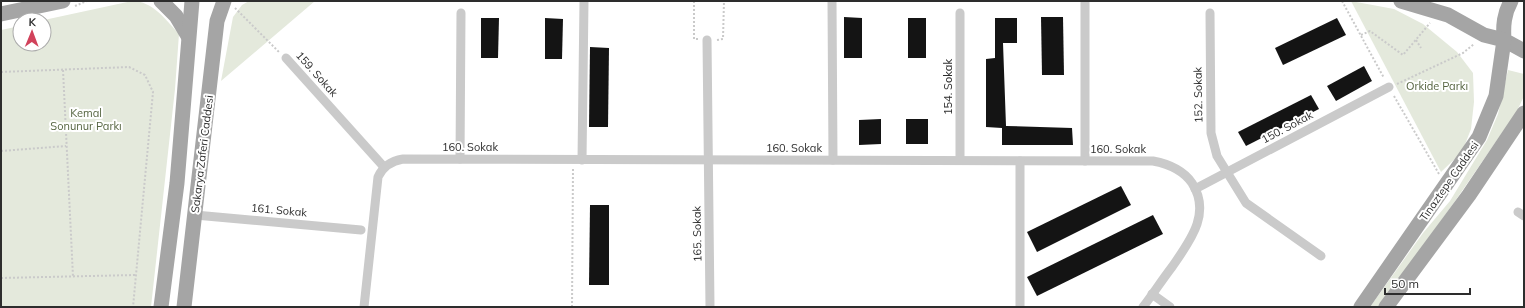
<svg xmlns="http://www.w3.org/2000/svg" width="1525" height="308" font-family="Mulish,sans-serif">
<rect width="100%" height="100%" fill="#fff"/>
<!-- green -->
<g fill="#e4e9dc">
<path d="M132,1C153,1 166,20 179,34L175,89L151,307H1V30L20,26V44H44V20Z"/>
<path d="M249,1H315L221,81L233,17L242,5Z"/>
<path d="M1351,1L1394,9L1423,24L1457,52L1473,73L1474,102L1471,129L1462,152L1441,172Z"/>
<path d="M1508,70L1524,74V96L1517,111L1453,204L1379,307H1370L1423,233L1450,201L1487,140L1498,114Z"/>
</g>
<!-- building -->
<g fill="#141414">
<path d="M844,17L862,18V58H844Z"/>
<path d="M1041,17H1063L1064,75H1042Z"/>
<path d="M481,18H499L498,58H481Z"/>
<path d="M545,18L563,19L562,59H545Z"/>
<rect x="908" y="18" width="18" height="40"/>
<path d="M995,18H1017V43H1003L1006,126L1072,128L1073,145H1002V128L986,127V59L995,58Z"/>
<path d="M1337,18L1346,35L1283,65L1275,48Z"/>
<path d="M590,47L609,48L608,127H589Z"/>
<path d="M1364,66L1372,81L1336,101L1327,86Z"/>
<path d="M1311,95L1319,109L1246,146L1238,132Z"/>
<path d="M881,119V144L859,145V120Z"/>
<rect x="906" y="119" width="22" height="25"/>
<path d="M1121,186L1131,205L1037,252L1027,232Z"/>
<path d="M590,205H609V285H589Z"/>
<path d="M1153,215L1163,234L1037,296L1027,277Z"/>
</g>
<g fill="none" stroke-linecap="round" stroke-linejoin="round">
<!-- path -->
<g stroke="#cacaca" stroke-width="2" stroke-dasharray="2 2" stroke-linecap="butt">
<path d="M694,1V39H698"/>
<path d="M1342,1L1384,78"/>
<path d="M75,6L87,1"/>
<path d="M235,8L279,52"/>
<path d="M1361,35L1370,31L1403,55L1430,23"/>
<path d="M717,40L723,39L724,1"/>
<path d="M1416,40L1421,48"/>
<path d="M63,70L73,277"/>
<path d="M1,72L129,67L145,75L153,92L133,307"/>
<path d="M1397,84L1463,53L1474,44"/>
<path d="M1394,96L1439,174"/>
<path d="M1,151L66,146"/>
<path d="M1,278L135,275"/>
<path d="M572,307L573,168"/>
</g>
<!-- street -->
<g stroke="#cacaca" stroke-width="9">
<path d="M832,1L833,160"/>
<path d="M1085,1V161"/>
<path d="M960,13V160"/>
<path d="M1210,13L1211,133L1217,156L1246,203L1321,256"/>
<path d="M707,40L710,307"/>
<path d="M286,58L384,167"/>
<path d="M460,159L461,13"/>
<path d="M582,160L584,1"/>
<path d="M1195,189L1389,87"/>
<path d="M1518,212L1524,216"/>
<path d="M195,215L361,230"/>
<path d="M1152,294L1170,307"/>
<path d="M364,307L378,177C383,166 391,161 403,159L1153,161C1169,164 1183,170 1192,183C1212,214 1189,242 1172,267C1162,280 1153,294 1143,307"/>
<path d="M1020,307V161"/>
</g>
<!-- primary -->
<g stroke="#a5a5a5" stroke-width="15">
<path d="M161,1L176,16L188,36"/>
<path d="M1511,1C1504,14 1503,25 1504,40L1524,51"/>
<path d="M1,14L63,1"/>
<path d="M161,307L177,183L192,1"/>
<path d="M184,307L217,21L224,1"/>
<path d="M1361,307L1479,137L1496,96L1504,40L1484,35L1448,15L1401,1"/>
<path d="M1386,307L1469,195L1524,113"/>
</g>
</g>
<g text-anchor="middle" stroke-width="4" stroke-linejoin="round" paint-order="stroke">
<!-- street labels -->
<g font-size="11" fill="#2d2d2d" stroke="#fff">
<text transform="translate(317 74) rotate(48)" y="4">159. Sokak</text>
<text transform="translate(948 87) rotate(-90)" y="4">154. Sokak</text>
<text transform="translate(1198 95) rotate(-91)" y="4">152. Sokak</text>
<text transform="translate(1287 127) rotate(-28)" y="4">150. Sokak</text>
<text x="470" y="151">160. Sokak</text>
<text x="794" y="152">160. Sokak</text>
<text x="1118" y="153">160. Sokak</text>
<text transform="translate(202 154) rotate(-83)" y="4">Sakarya Zaferi Caddesi</text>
<text transform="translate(1449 181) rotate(-55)" y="4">Tınaztepe Caddesi</text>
<text transform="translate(279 210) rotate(5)" y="4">161. Sokak</text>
<text transform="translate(697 234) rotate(-91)" y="4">165. Sokak</text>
</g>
<!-- park labels -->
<g font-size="11" fill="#54633f" stroke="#fff">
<text x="1437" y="90">Orkide Parkı</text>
<text x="86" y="117">Kemal<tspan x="86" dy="13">Sonunur Parkı</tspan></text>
</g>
</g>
<!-- border -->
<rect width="1525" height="308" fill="none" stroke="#2d2d2d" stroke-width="4"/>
<!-- north arrow -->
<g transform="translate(32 32) rotate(1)"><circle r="19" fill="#ffffff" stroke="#ababab"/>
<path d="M0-3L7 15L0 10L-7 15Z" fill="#d1425b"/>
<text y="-6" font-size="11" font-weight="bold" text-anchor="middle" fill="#2d2d2d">K</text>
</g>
<!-- scale -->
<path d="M1385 288v6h85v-6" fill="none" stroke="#2d2d2d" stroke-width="2"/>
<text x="1391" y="288" font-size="12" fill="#2d2d2d" stroke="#ffffff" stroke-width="3" paint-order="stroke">50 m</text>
</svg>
